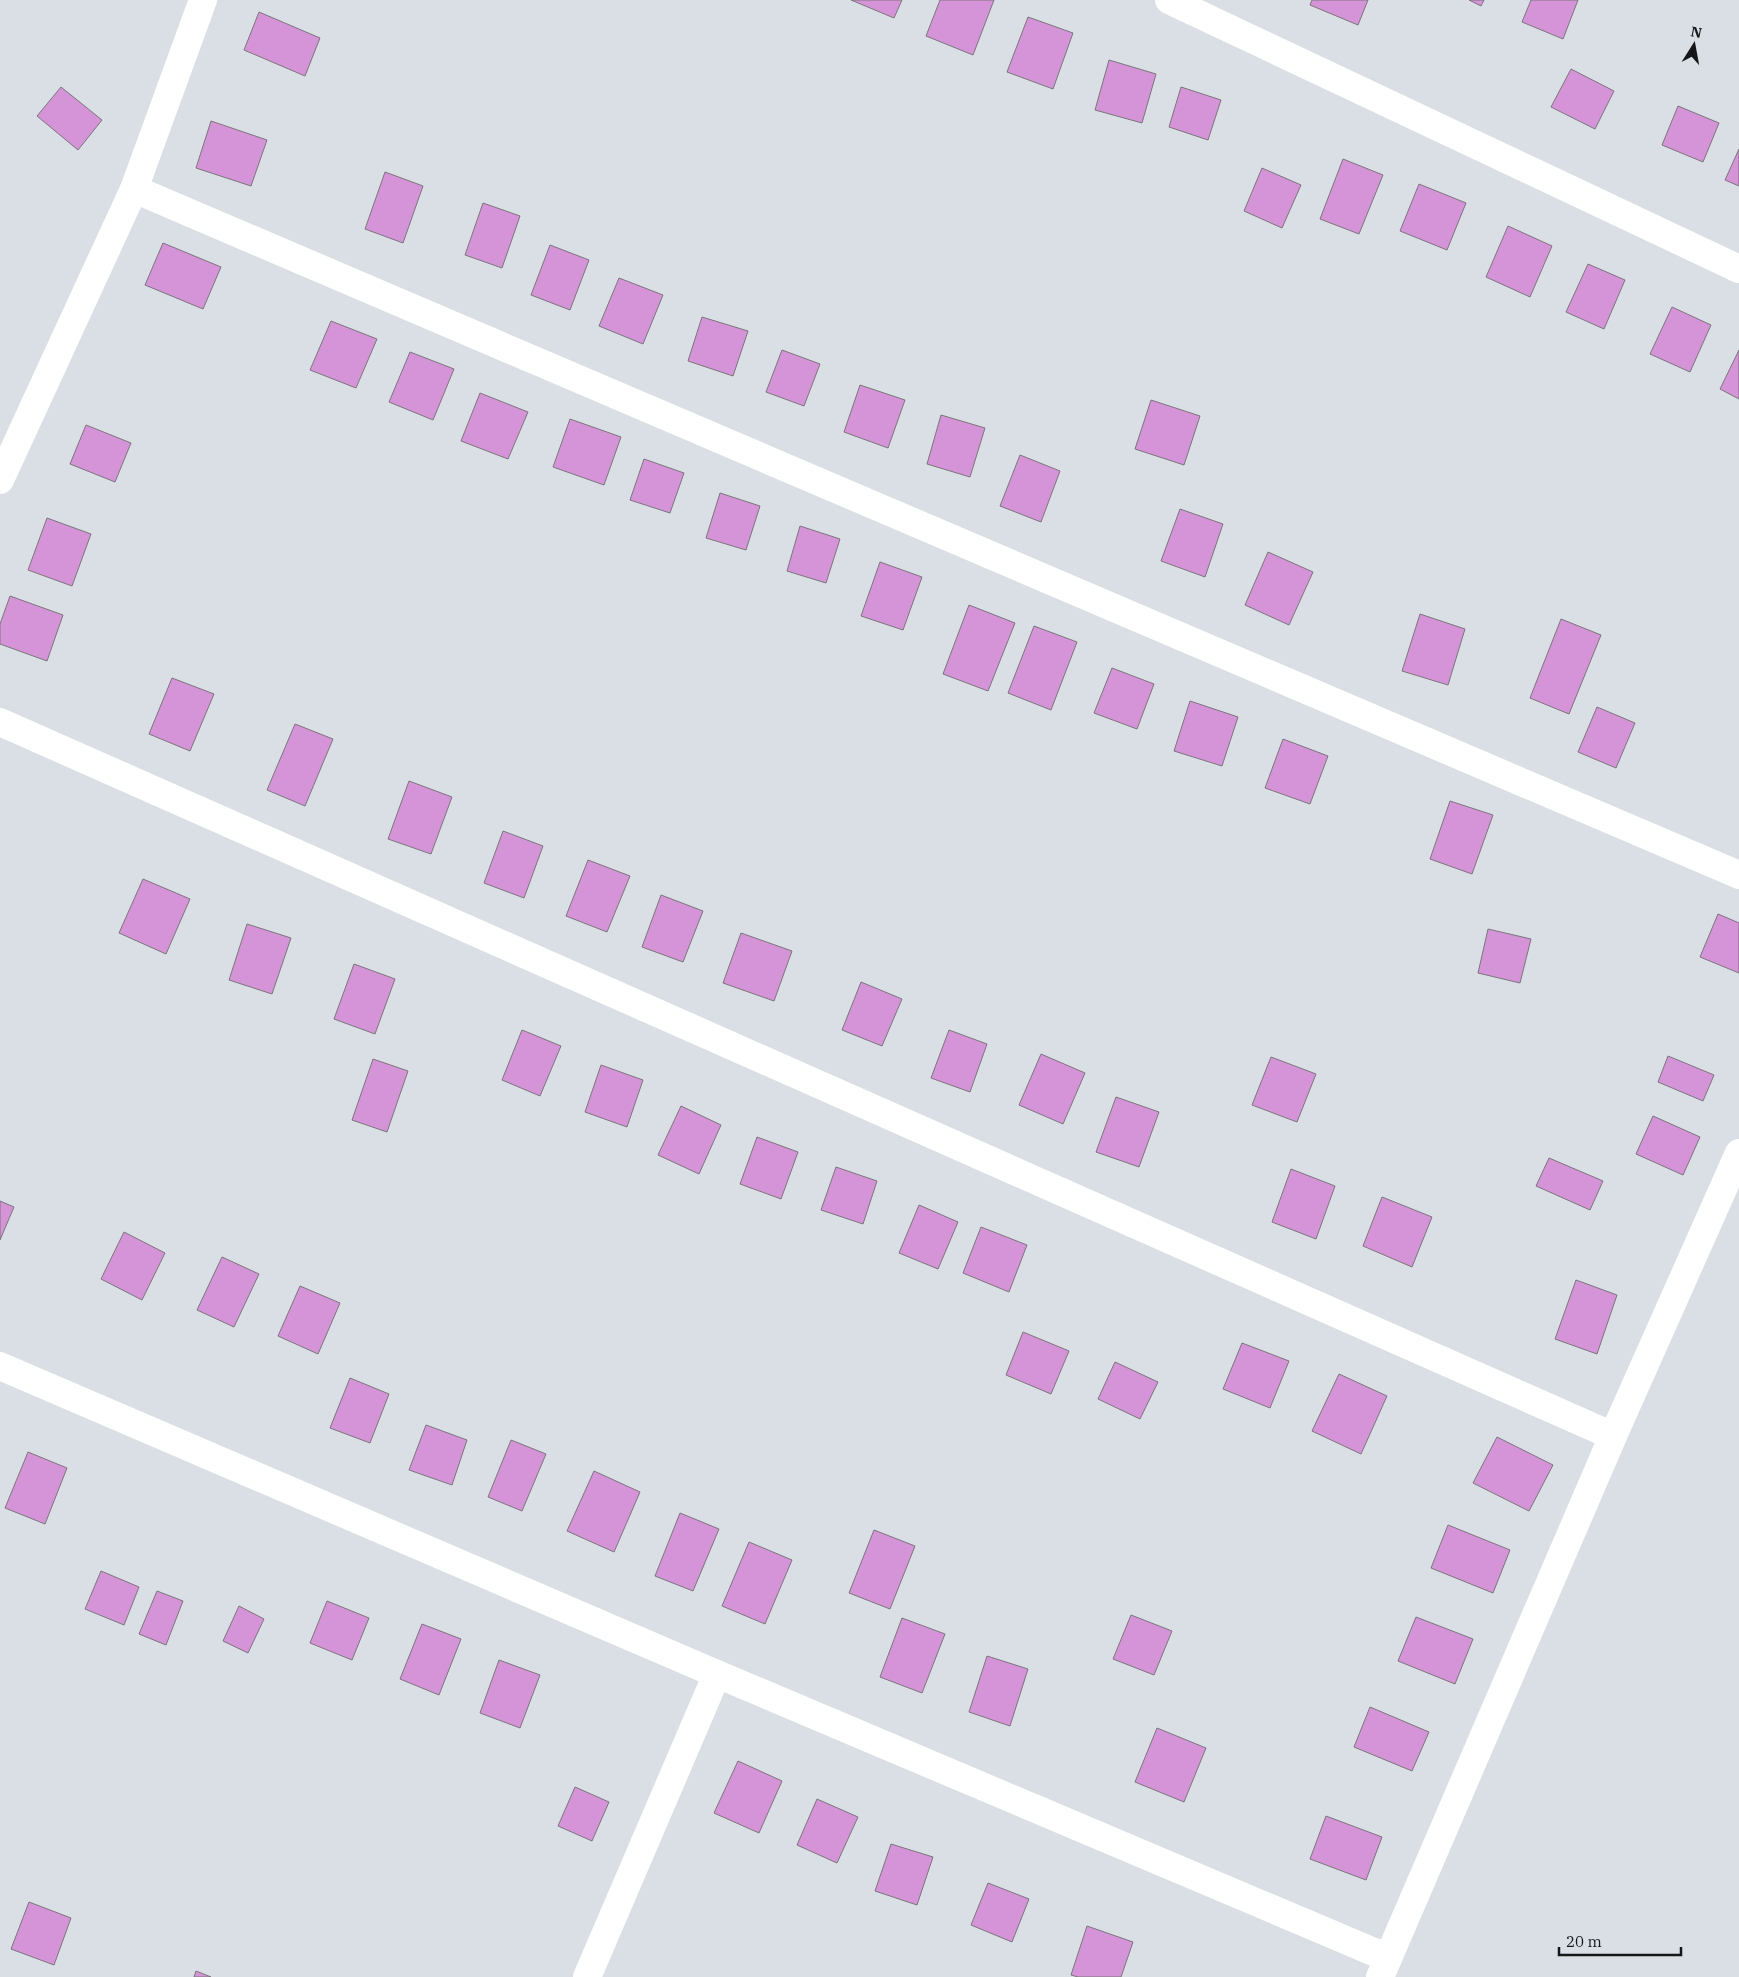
<svg xmlns="http://www.w3.org/2000/svg" width="1739" height="1977" font-family="'IBM Plex Serif',serif">
<rect width="100%" height="100%" fill="#dadfe6"/>
<!-- building -->
<g fill="#d594d7" stroke="#7b757b">
<path d="M851,0H902L894,18Z"/>
<path d="M940,0H994L973,55L926,36Z"/>
<path d="M1312,0H1368L1358,25L1310,5Z"/>
<path d="M1469,0H1484L1481,6Z"/>
<path d="M1531,0H1578L1563,39L1522,22Z"/>
<path d="M259,12L320,38L305,76L244,50Z"/>
<path d="M1028,17L1073,33L1053,89L1007,72Z"/>
<path d="M1109,60L1156,74L1142,123L1095,110Z"/>
<path d="M1571,69L1614,91L1595,129L1551,107Z"/>
<path d="M61,87L102,120L78,150L37,116Z"/>
<path d="M1181,87L1221,100L1208,140L1169,127Z"/>
<path d="M1678,106L1719,123L1703,162L1662,145Z"/>
<path d="M211,121L267,140L251,186L196,168Z"/>
<path d="M1739,149V186L1725,180Z"/>
<path d="M1343,159L1383,175L1359,234L1320,219Z"/>
<path d="M1262,168L1301,185L1282,228L1244,211Z"/>
<path d="M385,172L423,186L403,243L365,229Z"/>
<path d="M1419,184L1466,203L1447,250L1400,231Z"/>
<path d="M483,203L520,216L502,268L465,255Z"/>
<path d="M1508,226L1552,246L1530,297L1486,277Z"/>
<path d="M163,243L221,267L203,309L145,285Z"/>
<path d="M550,245L589,260L570,310L531,295Z"/>
<path d="M1588,264L1625,280L1604,329L1566,312Z"/>
<path d="M619,278L663,295L643,344L599,326Z"/>
<path d="M1672,307L1711,325L1690,372L1650,354Z"/>
<path d="M702,317L748,331L733,376L688,361Z"/>
<path d="M331,321L377,339L356,388L310,370Z"/>
<path d="M782,350L820,364L804,406L766,392Z"/>
<path d="M1739,350V399L1720,389Z"/>
<path d="M410,352L454,369L433,420L389,402Z"/>
<path d="M860,385L905,400L888,448L844,432Z"/>
<path d="M480,393L528,412L508,459L461,441Z"/>
<path d="M1151,400L1200,416L1184,465L1135,449Z"/>
<path d="M941,415L985,428L970,477L927,464Z"/>
<path d="M570,419L621,437L604,485L553,467Z"/>
<path d="M86,425L131,443L115,482L70,464Z"/>
<path d="M1020,455L1060,471L1041,522L1000,506Z"/>
<path d="M644,459L684,473L670,513L630,500Z"/>
<path d="M720,493L760,506L746,550L706,538Z"/>
<path d="M1180,509L1223,524L1205,577L1161,561Z"/>
<path d="M47,518L91,534L72,586L28,570Z"/>
<path d="M800,526L840,539L826,583L787,571Z"/>
<path d="M1268,552L1313,572L1289,625L1245,605Z"/>
<path d="M880,562L922,577L903,630L861,616Z"/>
<path d="M10,596L63,615L47,661L0,644V624Z"/>
<path d="M969,605L1015,623L988,691L943,674Z"/>
<path d="M1420,614L1465,629L1448,685L1402,671Z"/>
<path d="M1561,619L1601,635L1569,714L1530,698Z"/>
<path d="M1034,626L1077,642L1051,710L1008,693Z"/>
<path d="M1112,668L1154,684L1137,729L1094,713Z"/>
<path d="M172,678L214,694L190,751L149,734Z"/>
<path d="M1190,701L1238,717L1222,766L1174,751Z"/>
<path d="M1597,707L1635,723L1616,768L1578,752Z"/>
<path d="M295,724L333,739L305,806L267,790Z"/>
<path d="M1283,739L1328,756L1310,804L1265,788Z"/>
<path d="M409,781L452,797L431,854L388,839Z"/>
<path d="M1450,801L1493,815L1472,874L1430,859Z"/>
<path d="M503,831L543,846L524,898L484,883Z"/>
<path d="M588,860L630,876L607,932L566,916Z"/>
<path d="M143,879L190,899L166,954L119,933Z"/>
<path d="M661,895L703,911L683,962L642,947Z"/>
<path d="M1718,914L1739,923V973L1700,957Z"/>
<path d="M247,924L291,938L272,994L229,980Z"/>
<path d="M1488,929L1531,939L1520,983L1478,973Z"/>
<path d="M741,933L792,951L774,1001L723,983Z"/>
<path d="M354,964L395,979L375,1034L334,1019Z"/>
<path d="M861,982L902,999L882,1046L842,1030Z"/>
<path d="M522,1030L561,1046L540,1096L502,1080Z"/>
<path d="M949,1030L987,1044L970,1092L931,1078Z"/>
<path d="M1041,1054L1085,1073L1063,1124L1019,1105Z"/>
<path d="M1668,1056L1714,1075L1703,1101L1658,1082Z"/>
<path d="M1271,1057L1316,1074L1297,1122L1252,1105Z"/>
<path d="M373,1059L408,1071L387,1132L352,1120Z"/>
<path d="M601,1065L643,1080L627,1127L585,1112Z"/>
<path d="M1116,1097L1159,1112L1139,1167L1096,1152Z"/>
<path d="M681,1106L721,1125L699,1174L658,1155Z"/>
<path d="M1653,1116L1700,1137L1683,1175L1636,1154Z"/>
<path d="M757,1137L798,1152L781,1199L740,1184Z"/>
<path d="M1549,1158L1603,1181L1590,1210L1536,1186Z"/>
<path d="M836,1167L877,1181L863,1224L821,1210Z"/>
<path d="M1291,1169L1335,1186L1316,1239L1272,1222Z"/>
<path d="M1382,1197L1432,1217L1412,1267L1363,1246Z"/>
<path d="M0,1201L14,1207L0,1240Z"/>
<path d="M919,1205L958,1222L938,1269L899,1253Z"/>
<path d="M981,1227L1027,1245L1009,1292L963,1273Z"/>
<path d="M124,1232L165,1253L142,1300L101,1279Z"/>
<path d="M222,1257L259,1274L234,1327L197,1310Z"/>
<path d="M1576,1280L1617,1295L1597,1354L1555,1339Z"/>
<path d="M300,1286L340,1303L318,1354L278,1336Z"/>
<path d="M1023,1332L1069,1351L1051,1394L1006,1375Z"/>
<path d="M1242,1343L1289,1361L1270,1408L1223,1389Z"/>
<path d="M1115,1362L1158,1382L1140,1419L1098,1399Z"/>
<path d="M1339,1374L1387,1396L1361,1454L1312,1431Z"/>
<path d="M350,1378L389,1394L370,1443L330,1428Z"/>
<path d="M426,1425L467,1440L452,1485L409,1470Z"/>
<path d="M1497,1437L1553,1465L1529,1511L1473,1483Z"/>
<path d="M511,1440L546,1454L522,1511L488,1497Z"/>
<path d="M28,1452L67,1468L45,1524L5,1508Z"/>
<path d="M594,1471L640,1492L614,1552L567,1531Z"/>
<path d="M680,1513L719,1529L693,1591L655,1576Z"/>
<path d="M1448,1525L1510,1550L1493,1593L1431,1568Z"/>
<path d="M874,1530L915,1546L890,1609L849,1593Z"/>
<path d="M749,1542L792,1560L765,1624L722,1606Z"/>
<path d="M101,1571L139,1587L124,1625L85,1609Z"/>
<path d="M157,1591L183,1601L166,1645L139,1634Z"/>
<path d="M327,1601L369,1618L352,1660L310,1643Z"/>
<path d="M239,1606L264,1619L248,1653L223,1641Z"/>
<path d="M1131,1615L1172,1631L1154,1675L1113,1659Z"/>
<path d="M1416,1617L1473,1639L1455,1684L1398,1661Z"/>
<path d="M902,1618L945,1634L922,1693L880,1677Z"/>
<path d="M422,1624L461,1639L439,1695L400,1679Z"/>
<path d="M987,1656L1028,1669L1010,1726L969,1712Z"/>
<path d="M499,1660L540,1675L520,1728L480,1713Z"/>
<path d="M1370,1707L1429,1732L1412,1771L1354,1747Z"/>
<path d="M1157,1728L1206,1748L1184,1802L1135,1782Z"/>
<path d="M738,1761L782,1781L759,1833L714,1813Z"/>
<path d="M575,1787L609,1802L592,1841L558,1826Z"/>
<path d="M817,1799L858,1817L837,1863L797,1845Z"/>
<path d="M1326,1816L1382,1837L1366,1880L1310,1859Z"/>
<path d="M891,1844L933,1857L917,1905L875,1891Z"/>
<path d="M988,1883L1029,1899L1012,1942L971,1925Z"/>
<path d="M29,1902L71,1918L54,1965L11,1949Z"/>
<path d="M1087,1926L1133,1942L1121,1977H1078L1071,1975Z"/>
<path d="M196,1971L211,1977H194Z"/>
</g>
<g fill="none" stroke-linecap="round" stroke-linejoin="round">
<!-- minor -->
<g stroke="#fff" stroke-width="28">
<path d="M1169,0L1739,269"/>
<path d="M134,189L1739,875"/>
<path d="M0,480L134,189L203,0"/>
<path d="M0,722L1613,1436"/>
<path d="M0,1366L717,1674L1388,1958"/>
<path d="M587,1977L717,1674"/>
<path d="M1380,1977L1613,1436L1739,1153"/>
</g>
</g>
<!-- north arrow -->
<g transform="translate(1694 45) rotate(11)" stroke="#dadfe6" stroke-width="4" paint-order="stroke">
<path d="M0-4L9 19L0 12L-9 19Z" fill="#141618"/>
<text y="-8" font-size="14" font-weight="bold" text-anchor="middle" fill="#141618">N</text>
</g>
<!-- scale -->
<path d="M1559 1947v8h122v-8" fill="none" stroke="#141618" stroke-width="2.5"/>
<text x="1566" y="1947" font-size="15" fill="#141618" stroke="#dadfe6" stroke-width="4" paint-order="stroke">20 m</text>
</svg>
